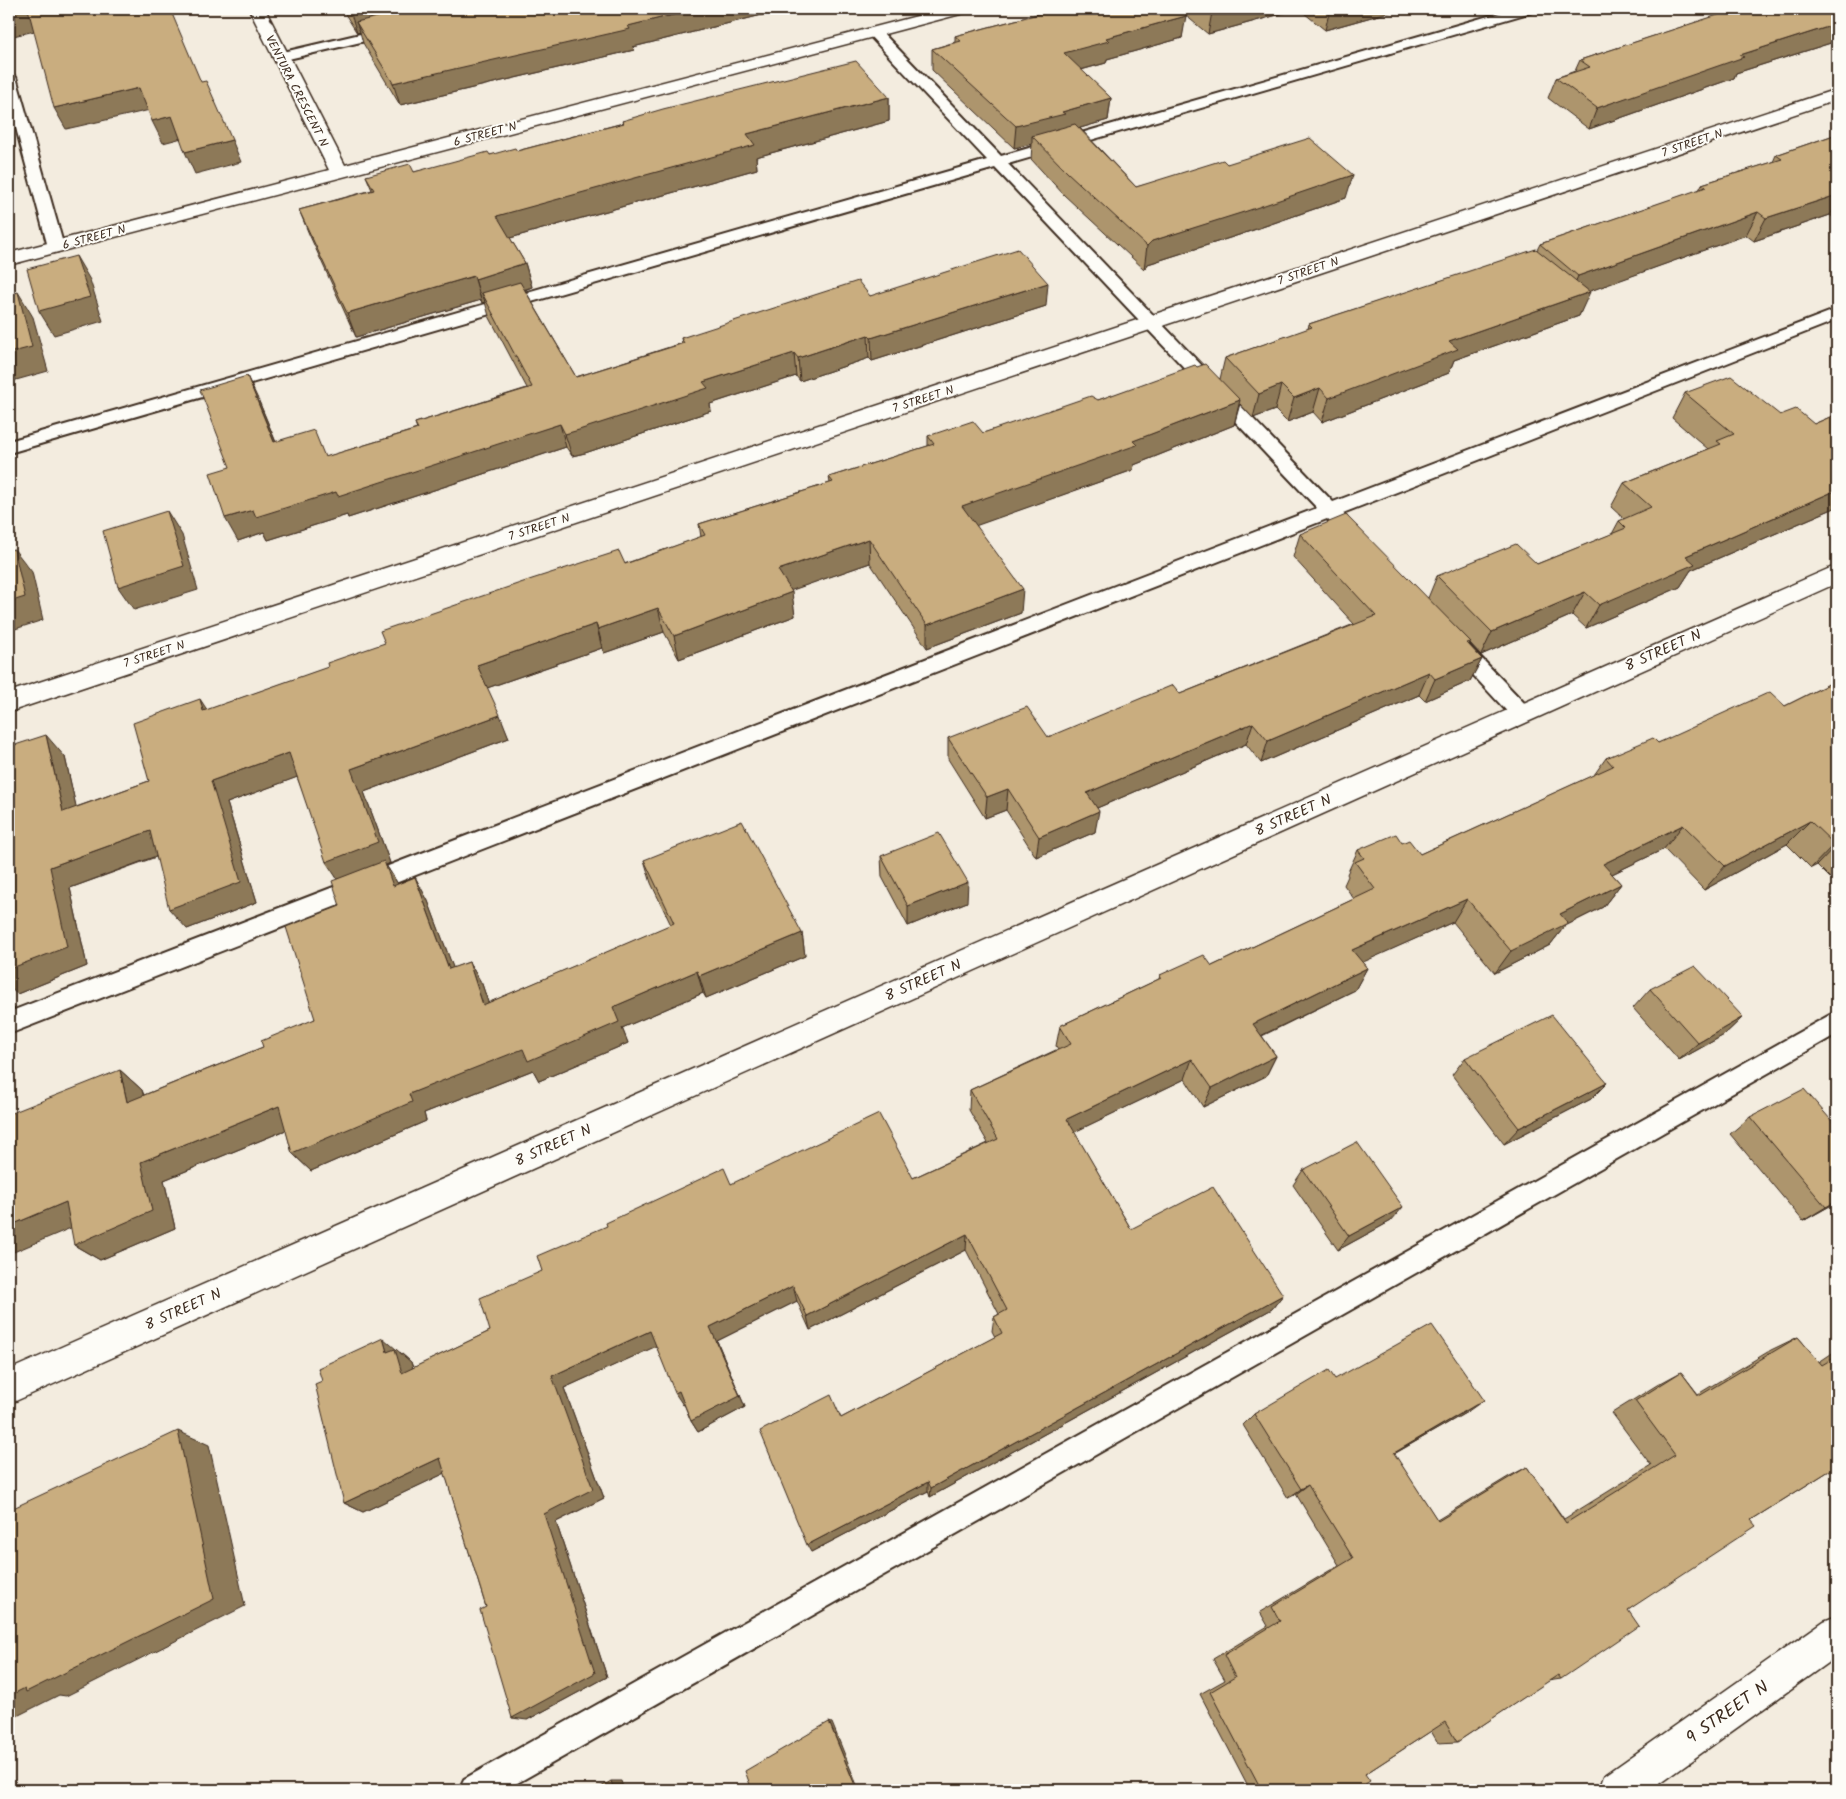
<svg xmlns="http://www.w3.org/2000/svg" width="1846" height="1799" font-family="Kalam,sans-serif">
<rect width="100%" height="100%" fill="#f3ecdf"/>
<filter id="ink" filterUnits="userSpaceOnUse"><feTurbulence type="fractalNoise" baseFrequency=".02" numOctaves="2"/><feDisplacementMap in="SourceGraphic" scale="10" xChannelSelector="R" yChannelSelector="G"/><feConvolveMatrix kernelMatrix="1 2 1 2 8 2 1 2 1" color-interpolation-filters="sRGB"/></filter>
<g filter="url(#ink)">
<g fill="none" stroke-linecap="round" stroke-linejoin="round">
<!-- service casing -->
<g stroke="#3b2a1e" stroke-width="4">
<g id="service">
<path d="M1513,9H1534L1532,12L1008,164L1333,502L1837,309V320L1343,513L1348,520L1346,525C1337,527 1333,525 1327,519L9,1034V1012L1317,508L995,168L9,453V441L987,160L869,35L867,32L869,29H879L1001,156Z"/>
<path d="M390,27L397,31L395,34L280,61L273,57L275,54Z"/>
<path d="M9,73L16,77L64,247L62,250L56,252L48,247L9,102Z"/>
<path d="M1457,638L1464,640L1528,707L1531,713L1528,719L1521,721L1514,719L1450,650L1447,645L1450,640Z"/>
<path d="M1837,1011V1034L505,1790H459L464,1779Z"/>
</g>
</g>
<!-- minor casing -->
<g stroke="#3b2a1e" stroke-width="3">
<g id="minor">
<path d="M249,9H265L345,165L944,9H970L968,12L9,265V253L329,170Z"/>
<path d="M1837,89V100L9,712V692Z"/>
<path d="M1837,565V583L9,1404V1370Z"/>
<path d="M1837,1616V1656L1650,1790H1599L1604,1776L1824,1621Z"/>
</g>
</g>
<!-- service -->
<use href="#service" fill="#fdfcf7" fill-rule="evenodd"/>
<!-- minor -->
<use href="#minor" fill="#fdfcf7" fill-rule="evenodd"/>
</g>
<!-- wall -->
<g fill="#ad956d" stroke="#3b2a1e">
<path d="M342,9H786L633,47L634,50L400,105L363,43L360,32L357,33Z"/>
<path d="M1057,9H1400L1325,30L1299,9L1208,34L1185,15L1182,38L1107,59L1106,63L1081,70L1111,98L1108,120L1080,128L1136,187L1227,164L1346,198L1239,235L1148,264L1144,269L1064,195L1031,159L1032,144L1014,148L932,70V49L955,42V36Z"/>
<path d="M1724,9H1837V41L1736,73L1734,78L1589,129L1548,98L1556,78L1575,71L1580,60L1722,14Z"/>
<path d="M889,97V121L756,157L757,169L510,238L525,263L532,287L525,290L576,377L682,343L681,338L870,296L1046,306L872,361L869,358L800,381L796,376L710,404L711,411L585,453L572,456L566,447L348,518L347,515L268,540L264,532L238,541L230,467L258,399L276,442L326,457L417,429L415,423L527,388L489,316L485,302L482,303L481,300L356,337L309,234L299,210L372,190L366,176L414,172L490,155L517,151L623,123L622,121Z"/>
<path d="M1837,134V220L1830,215L1754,241L1746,235L1589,291L1579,316L1454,360L1449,373L1322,422L1313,412L1287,422L1275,410L1253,418L1240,404L1234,425L1134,465L1133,470L976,525L1021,613L927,648L870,563L791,590L795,616L679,659L664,632L604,653L602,648L487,688L509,738L364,792L390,863L386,865L398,884L415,877L428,901L453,968L469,962L482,984L488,1003L671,925L651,883L644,860L802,933L805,956L706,998L703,993L622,1028L628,1043L539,1081L533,1070L424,1113L426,1121L311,1171L292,1153L286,1130L164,1180L175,1228L100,1260L74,1245L120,1070L142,1090L144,1095L263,1047L315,1019L340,906L337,879L297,777L227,803L257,902L187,929L156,857L70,888L87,966L17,994L10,910L65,757L76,807L149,781L207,710L701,537L699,524L830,483L829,477L928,446V436L983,433L1098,400L1197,367L1220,379L1225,358L1308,329L1309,324L1537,250L1540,244L1699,190L1702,184L1773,162L1776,155Z"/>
<path d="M1685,393L1814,424L1837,414V507L1691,570L1680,587L1586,628L1572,615L1481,655L1470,643L1469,645L1482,659L1470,681L1425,701L1419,695L1261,763L1246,744L1097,808L1095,832L1036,857L1006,810L985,818L948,759V738L1048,737L1180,694L1354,624L1293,557L1300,534L1428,598L1437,576L1537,564L1612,534L1619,521L1624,519L1611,507L1624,483L1708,449L1672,418Z"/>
<path d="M1837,680V885L1817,865L1811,868L1787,844L1704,890L1664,849L1612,874L1621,884L1603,907L1565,926L1550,945L1495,973L1453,922L1362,962L1367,968L1355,990L1262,1036L1276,1056L1266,1076L1203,1107L1185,1079L1074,1132L1131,1229L1283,1295L1272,1309L930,1497L928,1491L811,1552L841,1418L995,1337L992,1331L994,1317L999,1314L966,1250L810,1330L797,1301L717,1341L745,1407L698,1432L691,1421L684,1404L683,1405L656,1346L564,1388L604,1498L556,1522L607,1677L527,1720L486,1607L445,1473L363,1512L344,1503L400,1352L401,1353L411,1362L413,1368L490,1331L542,1271L731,1184L913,1178L988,1143L969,1110L970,1090L1058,1049L1056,1046L1060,1026L1159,979L1160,975L1212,966L1354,899L1344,885L1348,876L1347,874L1358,850L1402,843L1420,854L1594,775L1606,758L1785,706Z"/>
<path d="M881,856L967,902L908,926L882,877Z"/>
<path d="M1650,989L1743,1017L1724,1035L1679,1060L1633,1008Z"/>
<path d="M1465,1058L1591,1099L1504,1144L1452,1075Z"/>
<path d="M1750,1117L1837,1127V1202L1803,1221L1730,1134Z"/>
<path d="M1303,1170L1391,1221L1338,1250L1293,1185Z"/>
<path d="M1798,1337L1819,1362L1837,1350V1466L1751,1520L1628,1610L1561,1679L1548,1681L1457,1742L1438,1743L1431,1731L1365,1774L1356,1790H1237L1247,1784L1200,1694L1225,1680L1213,1659L1268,1626L1260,1612L1339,1565L1296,1494L1288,1498L1243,1425L1254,1414L1335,1379L1467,1412L1394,1454L1437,1520L1508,1477L1527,1467L1564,1519L1651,1465L1612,1413L1657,1385L1681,1372L1698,1394L1771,1350Z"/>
</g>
<!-- shaded-wall -->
<g fill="#8d7959" stroke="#3b2a1e">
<path d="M26,9H28L39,30L9,37V13Z"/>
<path d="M361,9H460L356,22L360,32L357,33L350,11Z"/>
<path d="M697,9H786L633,47L634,50L400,105L393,83Z"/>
<path d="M1226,9H1299L1208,34L1212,12Z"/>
<path d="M1330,9H1400L1325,30Z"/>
<path d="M1186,16L1182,38L1107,59L1106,63L1062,75L1064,53L1106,38Z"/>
<path d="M1837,24V41L1736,73L1734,78L1589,129L1597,108L1740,55Z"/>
<path d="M139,88L150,110L66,129L54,108Z"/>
<path d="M889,97V121L756,157L757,169L503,240L497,216L747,134Z"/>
<path d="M1111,98L1108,120L1063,133L1032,136V144L1014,148L1016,126L1062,112Z"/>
<path d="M172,116L182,138L163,143L152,121Z"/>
<path d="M232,140L241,162L195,174L185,152Z"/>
<path d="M1353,175L1346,198L1239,235L1148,264L1144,269L1147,246L1152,241Z"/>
<path d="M1837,195V204L1830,215L1754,241L1766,218Z"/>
<path d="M1758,212L1746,235L1568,299L1578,276Z"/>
<path d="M76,256L90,280L103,321L54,335L39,311Z"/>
<path d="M525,263L532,287L487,302L482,293L485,302L482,303L475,279Z"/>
<path d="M474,276L481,300L356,337L347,313Z"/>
<path d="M1048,283L1046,306L872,361L871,338Z"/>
<path d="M18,292L33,317L48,371L9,382V353Z"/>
<path d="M1590,292L1579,316L1454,360L1449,373L1322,422L1329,398L1449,341Z"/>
<path d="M868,335L869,358L800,381L798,358Z"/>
<path d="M794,353L796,376L710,404L711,411L585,453L572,456L565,434L703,382Z"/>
<path d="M247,376L258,399L285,465L274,442Z"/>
<path d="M1281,385L1275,410L1253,418L1259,394Z"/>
<path d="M1320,388L1313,412L1287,422L1294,398Z"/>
<path d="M1240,400L1234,425L1134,465L1133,470L961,531L962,506Z"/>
<path d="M560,424L566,447L348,518L347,515L268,540L264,532L238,541L225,518L253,510L336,492Z"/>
<path d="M1837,490V507L1691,570L1680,587L1586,628L1599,605L1686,556Z"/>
<path d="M167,511L182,535L198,590L134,610L118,587Z"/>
<path d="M869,539L870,563L781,594L778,570Z"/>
<path d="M14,549L32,572L43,620L9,631V602Z"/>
<path d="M1023,589L1021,613L927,648V625Z"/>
<path d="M792,592L795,616L679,659L674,636Z"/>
<path d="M1585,592L1572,615L1481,655L1492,632Z"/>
<path d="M658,608L664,632L604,653L598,629Z"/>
<path d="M596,624L602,648L487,688L477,665Z"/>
<path d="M1482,659L1470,681L1425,701L1435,679Z"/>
<path d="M1429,672L1419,695L1261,763L1268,741Z"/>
<path d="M200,699L215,722L203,711Z"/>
<path d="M500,715L509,738L364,792L390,863L386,865L398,884L407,909L340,883L326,862L351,769Z"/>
<path d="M1253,723L1246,744L1083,814L1087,793Z"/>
<path d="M46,735L65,757L82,833L63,812Z"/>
<path d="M289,753L303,775L227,803L257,902L187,929L169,909L211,781Z"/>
<path d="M1008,789L1006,810L985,818L987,797Z"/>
<path d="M1099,811L1095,832L1036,857L1039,837Z"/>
<path d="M1810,821L1787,844L1704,890L1725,866Z"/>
<path d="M1683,825L1664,849L1585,887L1603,864Z"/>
<path d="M150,831L167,852L70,888L87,966L17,994L9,987V969L50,867Z"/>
<path d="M1837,842V844L1817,865L1811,868L1834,844Z"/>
<path d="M415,877L428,901L462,991L449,969Z"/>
<path d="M968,882L967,902L908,926V906Z"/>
<path d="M1621,884L1603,907L1565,926L1550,945L1495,973L1511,951L1560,914Z"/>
<path d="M1467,899L1453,922L1341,972L1352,950Z"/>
<path d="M802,933L805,956L706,998L699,976Z"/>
<path d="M469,962L482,984L496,1026L483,1005Z"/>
<path d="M1367,968L1355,990L1244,1044L1253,1024Z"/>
<path d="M697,971L703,993L622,1028L628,1043L539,1081L533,1070L424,1113L426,1121L311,1171L292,1153L409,1094Z"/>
<path d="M1743,1017L1724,1035L1679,1060L1698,1043Z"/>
<path d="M1276,1056L1266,1076L1203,1107L1212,1088Z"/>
<path d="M1192,1059L1185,1079L1062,1138L1067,1119Z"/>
<path d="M120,1070L142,1090L150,1121L127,1102Z"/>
<path d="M1607,1083L1591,1099L1504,1144L1519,1128Z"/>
<path d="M279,1106L298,1125L164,1180L175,1228L100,1260L74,1245L141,1162Z"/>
<path d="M1837,1201V1202L1803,1221L1826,1207Z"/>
<path d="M66,1202L92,1219L9,1254V1226Z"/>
<path d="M1403,1207L1391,1221L1338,1250L1349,1236Z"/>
<path d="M967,1234L966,1250L810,1330L807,1316Z"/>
<path d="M793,1286L797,1301L717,1341L745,1407L698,1432L691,1421L710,1327Z"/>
<path d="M1283,1295L1272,1309L930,1497L931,1488Z"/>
<path d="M650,1331L659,1345L564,1388L604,1498L556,1522L607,1677L527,1720L512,1718L544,1514L552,1376Z"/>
<path d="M383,1338L411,1362L418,1386L402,1373L387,1352Z"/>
<path d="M679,1391L687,1403L683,1405L675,1393Z"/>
<path d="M1484,1400L1467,1412L1378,1463L1394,1453Z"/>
<path d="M178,1431L209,1445L245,1606L66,1696L59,1695L9,1720V1696Z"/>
<path d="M440,1458L456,1468L363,1512L344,1503Z"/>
<path d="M928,1482V1491L811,1552L807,1545Z"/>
<path d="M1308,1485L1296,1494L1288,1498L1301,1489Z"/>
<path d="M829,1722L832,1723L859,1790H857Z"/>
<path d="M611,1781H621L624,1790H614Z"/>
</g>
<!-- building -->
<g fill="#c9ad7f" stroke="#3b2a1e">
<path d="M9,9H26L9,13Z"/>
<path d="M28,9H170L201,82L206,81L232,140L185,152L172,116L152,121L139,88L54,108Z"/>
<path d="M348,9H361L350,11Z"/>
<path d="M412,9H697L628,26L630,29L393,83L356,22Z"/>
<path d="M1057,9H1184L1186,16L1106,38L1109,41L1064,53L1111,98L1062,112L1065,114L1016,126L932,49L961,41L955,36Z"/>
<path d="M1207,9H1226L1212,12Z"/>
<path d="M1726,9H1837V24L1740,55L1744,57L1597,108L1556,78L1590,67L1580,60L1730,11Z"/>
<path d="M856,61L889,97L747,134L755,145L497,216L525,263L475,279L474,276L347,313L299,210L374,190L366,176L410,164L414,172L488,152L490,155L515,148L517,151L624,123L622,121L663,109Z"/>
<path d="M1075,124L1136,187L1223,160L1227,164L1310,138L1353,175L1244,212L1152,241L1147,246L1067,172L1032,136Z"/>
<path d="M1837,134V195L1766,218L1758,212L1578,276L1540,244L1706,187L1702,184L1782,159L1776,155Z"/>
<path d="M1018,249L1048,283L871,338L868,335L798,358L794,353L703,382L708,388L579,430L565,434L560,424L338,496L336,492L256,517L253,510L225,518L210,473L230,467L200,390L247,376L274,442L314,430L325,457L418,429L415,423L532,387L482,293L520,282L576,377L684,343L681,338L858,281L870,296Z"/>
<path d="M1536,249L1590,292L1449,341L1458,349L1329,398L1320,388L1294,398L1281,385L1259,394L1225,358L1312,327L1309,324Z"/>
<path d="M76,256L90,297L39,311L27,269Z"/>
<path d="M18,292L32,347L9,353V295Z"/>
<path d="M1205,364L1240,400L1133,441L1137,445L962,506L1023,589L927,625L869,539L778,570L792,592L674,636L658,608L598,629L596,624L477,665L500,715L351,769L378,842L326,862L289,753L211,781L241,882L169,909L150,831L50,867L67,947L9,969V911L10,910L9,904V747L46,735L63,812L149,781L133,723L200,699L203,711L328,667L327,663L385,643L380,631L532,579L619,551L625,564L705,535L699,524L833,482L829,477L934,444L928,436L973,421L983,433L1091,396L1098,400L1195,365L1197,367Z"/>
<path d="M1731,376L1780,415L1796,409L1814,424L1837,414V490L1686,556L1695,564L1599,605L1585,592L1492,632L1437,576L1516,544L1537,564L1626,528L1619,521L1651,507L1624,483L1721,444L1717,441L1734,434L1685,393Z"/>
<path d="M167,511L184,566L118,587L103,531Z"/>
<path d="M1346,515L1471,642L1467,643L1482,659L1435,679L1429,672L1268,741L1253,723L1087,793L1099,811L1039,837L1008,789L987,797L948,738L1027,707L1048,737L1173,685L1180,694L1376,616L1300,534Z"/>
<path d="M14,549L25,597L9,602V550Z"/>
<path d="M1837,680V842L1834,844L1810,821L1725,866L1683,825L1603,864L1621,884L1560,914L1568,923L1511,951L1467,899L1352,950L1367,968L1253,1024L1276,1056L1212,1088L1192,1059L1067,1119L1131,1229L1213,1187L1283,1295L931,1488L928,1482L807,1545L760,1431L831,1395L841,1418L1002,1333L994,1317L1007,1310L967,1234L807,1316L793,1286L710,1327L740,1396L691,1421L679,1391L675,1393L650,1331L552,1376L593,1489L544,1514L595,1673L512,1718L480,1610L486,1607L440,1458L344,1503L315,1384L322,1381L318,1368L383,1338L387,1352L395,1349L402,1373L490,1331L480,1298L542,1271L537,1256L607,1226L606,1223L724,1168L731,1184L879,1114L913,1178L998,1139L970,1090L1071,1044L1060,1026L1161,978L1160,975L1204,955L1212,966L1375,889L1355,862L1364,858L1358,850L1396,834L1402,843L1409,840L1420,854L1613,766L1606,758L1653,738L1658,743L1770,692L1785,706Z"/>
<path d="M742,821L802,933L699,976L697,971L613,1007L619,1022L528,1061L523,1049L409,1094L412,1102L292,1153L279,1106L141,1162L152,1211L74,1245L66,1202L9,1226V1114L120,1070L127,1102L263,1047L261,1041L315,1019L286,927L340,906L332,881L384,861L393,886L415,877L449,969L469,962L483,1005L674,923L644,860Z"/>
<path d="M939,833L968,882L908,906L881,856Z"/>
<path d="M1695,966L1743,1017L1698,1043L1650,989Z"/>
<path d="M1552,1015L1607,1083L1519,1128L1465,1058Z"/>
<path d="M1804,1089L1837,1127V1201L1826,1207L1750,1117Z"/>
<path d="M1357,1142L1403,1207L1349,1236L1303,1170Z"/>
<path d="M1432,1325L1484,1400L1394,1453L1438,1521L1527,1467L1566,1523L1675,1455L1635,1401L1681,1372L1699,1396L1798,1337L1822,1365L1837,1356V1466L1751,1520L1756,1526L1628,1610L1639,1626L1561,1679L1558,1675L1457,1742L1445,1722L1365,1774L1370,1781L1356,1790H1250L1259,1785L1210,1692L1235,1677L1224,1655L1280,1621L1272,1607L1353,1558L1308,1485L1301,1489L1254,1414L1329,1370L1335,1379Z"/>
<path d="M178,1431L214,1599L26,1692L25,1688L9,1696V1510Z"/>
<path d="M829,1722L857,1790H752L745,1771Z"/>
<path d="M611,1781L614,1790H596Z"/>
</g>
</g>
<g text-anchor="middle" stroke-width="4" stroke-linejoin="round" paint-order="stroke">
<!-- far-street labels -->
<g font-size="12" fill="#3b2a1e" stroke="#fdfcf7">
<text transform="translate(297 91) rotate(63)" y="4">VENTURA CRESCENT N</text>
<text transform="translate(485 134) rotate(-15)" y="4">6 STREET N</text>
<text transform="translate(1692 143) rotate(-19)" y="4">7 STREET N</text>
<text transform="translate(94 237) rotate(-15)" y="4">6 STREET N</text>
<text transform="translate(1308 271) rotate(-19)" y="4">7 STREET N</text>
<text transform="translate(923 399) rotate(-18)" y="4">7 STREET N</text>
<text transform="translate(539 527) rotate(-18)" y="4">7 STREET N</text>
<text transform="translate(154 654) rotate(-18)" y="4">7 STREET N</text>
</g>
<!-- street labels -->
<g font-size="15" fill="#3b2a1e" stroke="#fdfcf7">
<text transform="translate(1663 650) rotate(-24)" y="5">8 STREET N</text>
<text transform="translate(1293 815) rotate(-24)" y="5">8 STREET N</text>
<text transform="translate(923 980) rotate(-24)" y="5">8 STREET N</text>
<text transform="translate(553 1145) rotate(-24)" y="5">8 STREET N</text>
<text transform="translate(183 1309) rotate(-24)" y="5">8 STREET N</text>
</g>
<!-- near-street labels -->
<g font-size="18" fill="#3b2a1e" stroke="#fdfcf7">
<text transform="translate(1727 1712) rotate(-35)" y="6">9 STREET N</text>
</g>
</g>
<!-- margin -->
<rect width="1846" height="1799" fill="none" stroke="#fdfcf7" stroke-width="30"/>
<rect x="15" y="15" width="1816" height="1769" fill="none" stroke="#3b2a1e" stroke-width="2" filter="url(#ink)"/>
</svg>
